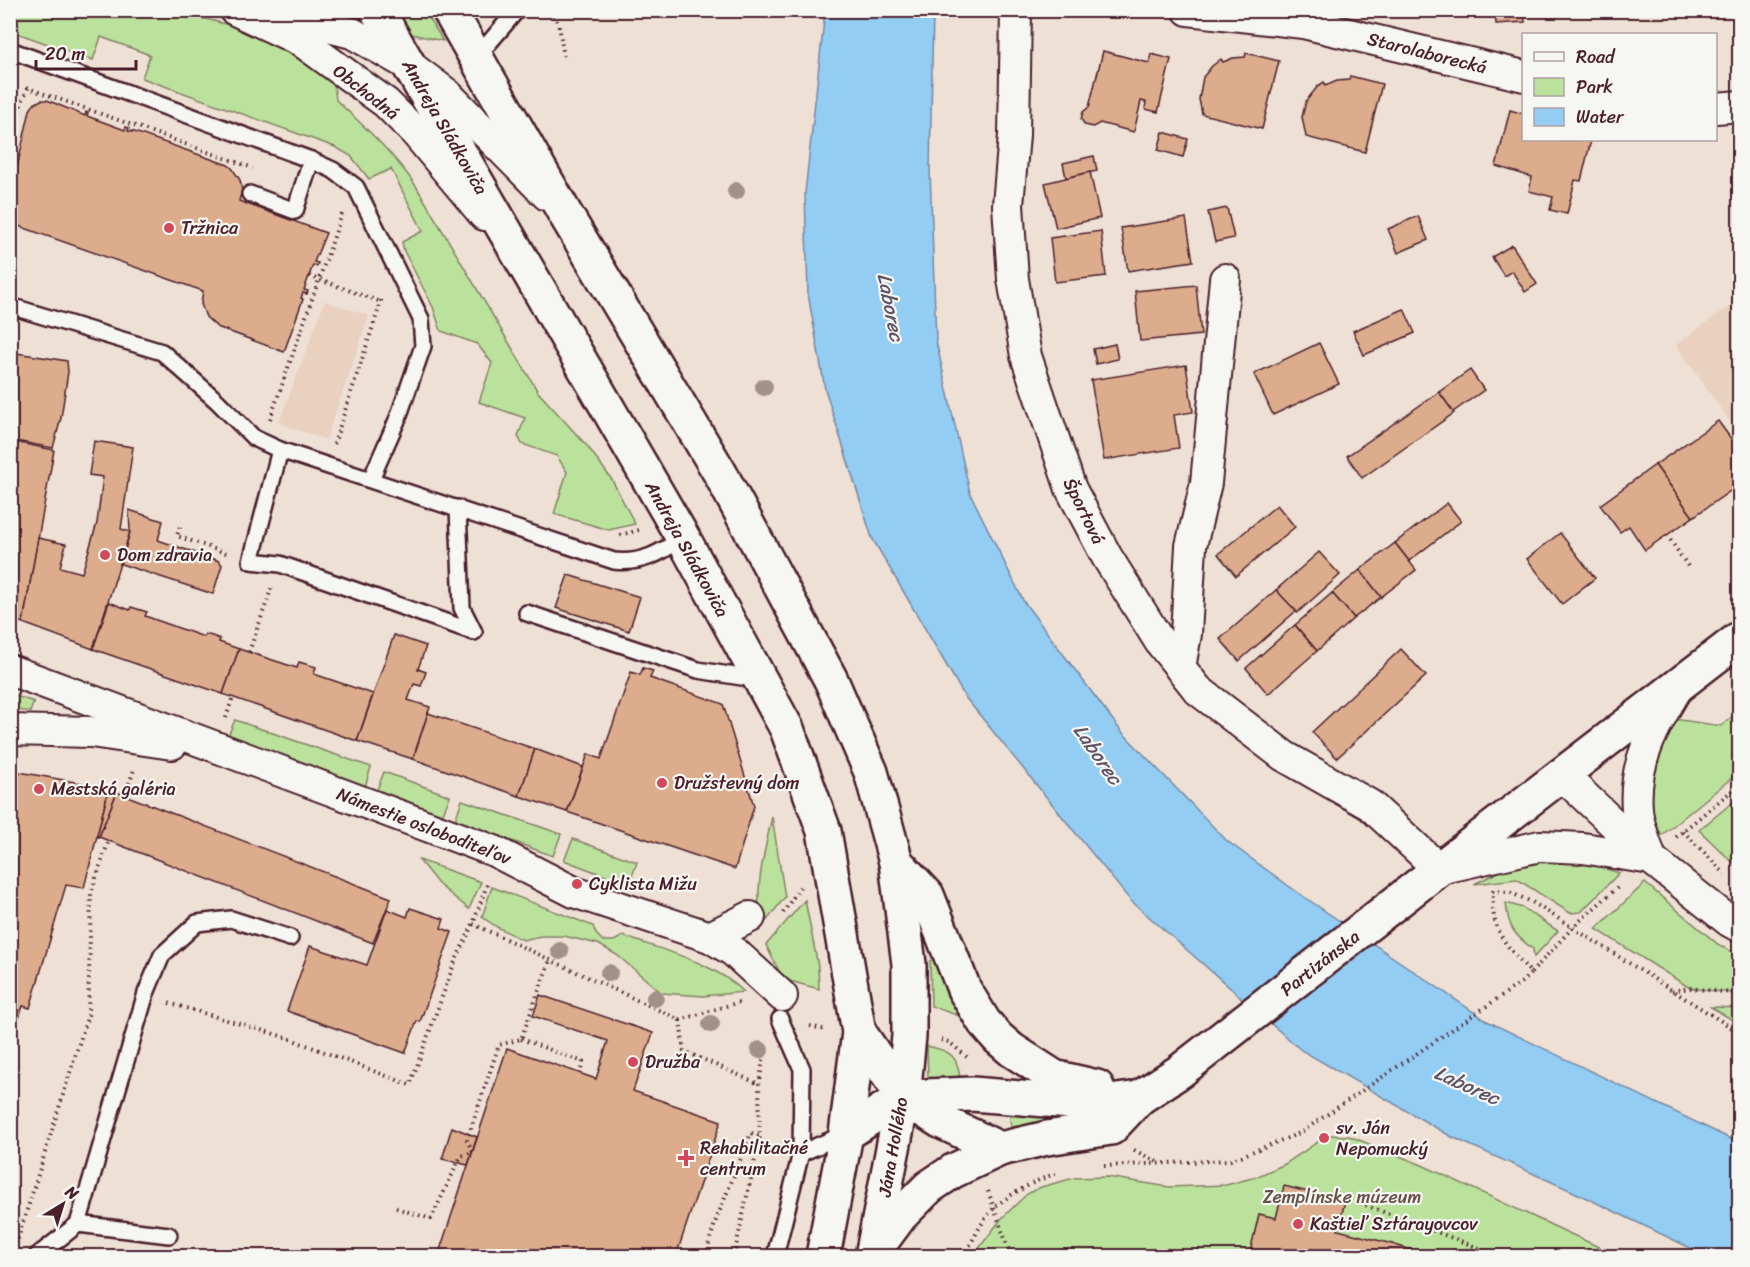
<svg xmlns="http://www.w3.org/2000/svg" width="1750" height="1267" font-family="Sriracha,sans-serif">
<rect width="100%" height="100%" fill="#eee0d4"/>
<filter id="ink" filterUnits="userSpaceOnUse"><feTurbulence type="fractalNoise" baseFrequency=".0167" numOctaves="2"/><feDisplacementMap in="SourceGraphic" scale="12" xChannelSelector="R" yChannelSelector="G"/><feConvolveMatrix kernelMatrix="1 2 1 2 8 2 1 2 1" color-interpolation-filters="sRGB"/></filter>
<g filter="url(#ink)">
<!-- built -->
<g fill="#e9d0bf">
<path d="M1739,299V434L1676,345Z"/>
<path d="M325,301L369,316L326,440L279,423Z"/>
</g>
<!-- green -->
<g fill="#bbe29d" stroke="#828064" stroke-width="1.5">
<path d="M10,11H175L233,26L305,54L333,76L336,100C365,127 393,153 416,186L538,392L588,447L612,480L635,524L609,530L554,514L567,472L557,456L522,444L518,436L525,418L479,402L492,363L477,344L441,331L433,307L404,251L402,242L423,231L391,169L369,179L351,156L335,147L142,78L150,55L101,37L93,60L11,31Z"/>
<path d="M398,11H425L443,41L411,34Z"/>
<path d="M10,694L34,702L30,712L11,709Z"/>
<path d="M1739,711V772L1662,835L1652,819L1650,767L1674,719L1721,726Z"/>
<path d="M235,720L371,767L365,787L228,736Z"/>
<path d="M384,772L450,796L442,816L377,790Z"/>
<path d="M1739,797V866L1729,859L1699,830Z"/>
<path d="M462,800L561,834L553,856L455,820Z"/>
<path d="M772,817L785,897L761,928C754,889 764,854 772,817Z"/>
<path d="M573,839L637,862L629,885L564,860Z"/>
<path d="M1544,859L1588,863L1619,873L1581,912L1570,913L1517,879L1474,884L1509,867Z"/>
<path d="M419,860L481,882L469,909L438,884Z"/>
<path d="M1645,883L1720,946L1739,955V994L1690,988L1596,929Z"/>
<path d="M492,887L593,926L596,934L603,941H614L623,936C664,951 712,961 744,992L703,996L662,993L617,955L598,944L564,936H541L523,940L497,927L482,917Z"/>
<path d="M805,900L818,966L819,989L786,980L781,975L766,945Z"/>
<path d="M1506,903L1523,908L1558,931L1534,957L1533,949C1514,935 1508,927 1506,903Z"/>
<path d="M933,959L936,960L962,1017L931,1006L930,961Z"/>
<path d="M1711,1007L1739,1008V1024Z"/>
<path d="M927,1046C951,1051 958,1055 960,1080L928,1078Z"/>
<path d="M1009,1109L1057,1117L1055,1121L1011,1127Z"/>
<path d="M1328,1135L1349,1136L1422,1165L1618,1256H973L1002,1218L1027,1194L1041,1187L1074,1178L1107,1177L1169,1187L1226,1185L1256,1177L1285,1164Z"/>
</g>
<!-- water -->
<path fill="#93cdf3" stroke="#7687a3" stroke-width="1.5" d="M825,11H933L930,170L936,341L970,493L1024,602L1121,731L1227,841L1297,892L1487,1021L1739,1143V1256H1707L1574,1192L1452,1137L1301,1050L1130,900L965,697L872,538L825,389L808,294L805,193Z"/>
<!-- building -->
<g fill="#dcac8d" stroke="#4a1f2b" stroke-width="1.5">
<path d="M1495,10H1524L1525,22L1496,24Z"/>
<path d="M1103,51L1149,63L1151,54L1171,59L1158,112L1145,109L1146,102L1141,101L1134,132L1100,123L1093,127L1085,125L1081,119L1083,112L1089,107Z"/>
<path d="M1246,53L1279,61L1262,129L1202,114L1199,99L1203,77L1212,66L1221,59L1223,62L1233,58L1245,57Z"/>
<path d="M1350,76L1382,84L1365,152L1306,137L1302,117L1306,101L1318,86L1324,82L1325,86L1337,81L1349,80Z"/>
<path d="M41,100H47L85,116L86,112L88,113L87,116L125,130L126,127L129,128L128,131L132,132V131L228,165L232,168L240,180L242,190L239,201L326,233L314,262L318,263L317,266L313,265L304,290L308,291L307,294L303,293L301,298L303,299L284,352L217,327L206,317L201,304L203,291L10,223V198L30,110L34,104Z"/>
<path d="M1510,110L1524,114V140H1591L1581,181L1575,180L1567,214L1550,210L1553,197L1529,191L1532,177L1496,166Z"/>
<path d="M1163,132L1188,139L1183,157L1158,150Z"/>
<path d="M1094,156L1097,171L1066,178L1063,163Z"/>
<path d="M1090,172L1100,218L1056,228L1045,183Z"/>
<path d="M1227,208L1234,238L1215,242L1208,212Z"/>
<path d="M1418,216L1428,240L1398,253L1388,229Z"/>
<path d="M1186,218L1193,261L1128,271L1121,228Z"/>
<path d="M1101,231L1106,276L1055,282L1050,238Z"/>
<path d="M1512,245L1537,284L1525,292L1512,271L1504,276L1492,257Z"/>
<path d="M1196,285L1201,335L1140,341L1135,291Z"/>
<path d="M1404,309L1415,333L1364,355L1353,331Z"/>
<path d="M1319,343L1339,384L1273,415L1254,374Z"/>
<path d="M1115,344L1118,359L1096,364L1093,349Z"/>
<path d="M10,352L67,361L68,372L61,418L53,448L10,440Z"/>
<path d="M1186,365L1193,412L1174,415L1179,448L1104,460L1091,380Z"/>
<path d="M1470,370L1484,390L1453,412L1439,392Z"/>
<path d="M1439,392L1454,413L1362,478L1347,456Z"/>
<path d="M1718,421L1740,451V484L1693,517L1655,465Z"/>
<path d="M10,441L54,450L23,623L10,618Z"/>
<path d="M94,441L133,447L121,529L130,532L93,649L23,623L38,538L66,544L60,567L82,573L97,523L103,477L89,475Z"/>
<path d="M1655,465L1693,517L1645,550L1629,526L1620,532L1600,505Z"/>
<path d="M1447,503L1461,521L1409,561L1395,543Z"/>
<path d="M1277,505L1295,527L1236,576L1218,554Z"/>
<path d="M129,510L163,521L158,540L219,561L222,565L213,594L121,564L130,532Z"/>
<path d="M1560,533L1595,578L1562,604L1527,559Z"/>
<path d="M1395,543L1416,570L1381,597L1360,570Z"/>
<path d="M1319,552L1340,575L1297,613L1276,590Z"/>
<path d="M1360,570L1381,597L1354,618L1332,593Z"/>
<path d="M568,575L640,597L629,631L556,608Z"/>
<path d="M1276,590L1296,611L1239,661L1220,639Z"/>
<path d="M1332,593L1354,618L1317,651L1295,625Z"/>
<path d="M109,602L130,610L131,607L147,612L145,616L204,637L205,634L212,636L220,639L219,642L239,649L223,694L93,649Z"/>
<path d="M1295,625L1317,651L1268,694L1246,668Z"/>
<path d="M394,635L426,646L418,669L426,672L421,686L414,684L408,700L430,707L413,759L357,741Z"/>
<path d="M239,649L297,668L299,662L316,667L314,674L373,694L357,741L223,694Z"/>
<path d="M1401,649L1426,676L1337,758L1312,732Z"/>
<path d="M643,668L653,671L650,678L723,704L754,806L735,869L567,812L588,754L601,759L631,672L640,675Z"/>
<path d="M428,713L535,749L519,796L413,759Z"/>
<path d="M535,749L583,767L567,812L519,796Z"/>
<path d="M10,772H19L10,816Z"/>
<path d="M19,772L109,788L84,888L66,885L30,1008L23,1006L10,1043V816Z"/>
<path d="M109,788L117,792L99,837L97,836Z"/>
<path d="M117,792L391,898L373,943L99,837Z"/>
<path d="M410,908L444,919L441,928L452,932L420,1022L417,1021L405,1053L287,1011L310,946L367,965L387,909L407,917Z"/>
<path d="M540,995L653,1033L633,1091L721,1121L676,1256H438L507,1048L596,1079L608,1041L533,1016Z"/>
<path d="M452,1127L477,1137L468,1165L442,1159Z"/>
<path d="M1284,1186L1345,1201L1338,1230L1392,1244L1431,1256H1249L1259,1214L1276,1218Z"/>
</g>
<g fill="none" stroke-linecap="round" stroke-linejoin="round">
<!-- lane casing -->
<g stroke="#4a1f2b" stroke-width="20">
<g id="lane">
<path d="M10,50L311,160L333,170L356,187L421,319L423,346L398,418L371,479"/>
<path d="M476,58L517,10"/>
<path d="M250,194L295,211L311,160"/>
<path d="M10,306L162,352L217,401L254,438L280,450L614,561C642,564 660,553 683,538"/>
<path d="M280,450L251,561L280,564L474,632L462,608L458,508"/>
<path d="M527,613L698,670L760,680"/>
<path d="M801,1153L845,1134"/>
<path d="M78,1224L146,993L162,955L197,923L231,919L290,938"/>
<path d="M37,1256L78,1224L169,1235"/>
<path d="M775,1256L801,1153L802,1069L780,1019"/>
</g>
</g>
<!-- street casing -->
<g stroke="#4a1f2b" stroke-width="34">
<g id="street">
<path d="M235,10L301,41L386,103L415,132L484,215"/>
<path d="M1016,10L1014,135L1008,205L1013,279L1026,356L1071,489L1107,557L1160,642L1198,690L1284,756L1370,805L1439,869L1540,846L1583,848L1651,859"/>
<path d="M1188,10L1303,23L1524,76"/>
<path d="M271,12L352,33L410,66L446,93L547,195"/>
<path d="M1716,108L1740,106"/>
<path d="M1180,668L1186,634L1191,546L1206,483L1225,279"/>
<path d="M10,670L494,851L574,892L710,937L733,951L782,996"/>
<path d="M10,730L91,732L172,744"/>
<path d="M1562,775L1651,859L1729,921L1740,927"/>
<path d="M1651,859C1646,843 1638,825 1637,809C1633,763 1655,724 1678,687"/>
<path d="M710,937L750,917"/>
</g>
</g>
<!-- secondary casing -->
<g stroke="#4a1f2b" stroke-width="38">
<g id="secondary">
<path d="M377,10L683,538L787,729L824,831L859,1032L846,1134L823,1256"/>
<path d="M449,10L564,212L720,473L831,680L871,772L896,862L909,964V1036L903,1097L872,1256"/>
<path d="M896,862L927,895L964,989L984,1022L998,1038L1012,1050L1054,1077L1097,1087"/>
<path d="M859,1032L903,1097L940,1121L1000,1149"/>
<path d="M846,1134L903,1097L972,1094L1095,1104L1139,1098L1179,1072L1439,869L1740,638"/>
<path d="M878,1246L901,1215L929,1187L953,1171L1000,1149L1047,1138L1111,1128L1139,1098"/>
</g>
</g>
<!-- path -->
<g stroke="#4a1f2b" stroke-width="4" stroke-dasharray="1.5 4.5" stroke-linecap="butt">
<path d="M550,10C562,25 560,38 564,56"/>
<path d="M10,103L20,107L28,88L253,168"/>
<path d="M309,276L381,302"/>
<path d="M270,419L342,214"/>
<path d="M334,444L381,302V297"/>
<path d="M180,527L177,536L229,554"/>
<path d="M620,535L639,530"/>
<path d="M1667,535L1689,568"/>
<path d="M249,652L272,587"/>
<path d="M226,718L232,699"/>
<path d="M125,795L134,770"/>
<path d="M1683,831L1725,874"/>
<path d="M1676,837L1740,784"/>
<path d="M783,913L800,887"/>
<path d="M473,924L680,1020L739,1002"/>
<path d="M1531,973L1573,927L1618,887"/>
<path d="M1672,991L1690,988L1740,994"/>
<path d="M169,1003L288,1038L410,1085L454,964L473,924L488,882"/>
<path d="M680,1020L684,1051L759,1084"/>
<path d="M810,1026L826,1030"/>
<path d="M521,1039L583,1062L580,1073"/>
<path d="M941,1040L949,1042L967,1057"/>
<path d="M1134,1150L1159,1163"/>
<path d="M1104,1166L1231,1160L1300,1133L1522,982L1531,973C1506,944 1490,932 1493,891L1509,892L1532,902L1740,1033"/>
<path d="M988,1191L1011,1256"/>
<path d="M1360,1203L1500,1256"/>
<path d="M396,1208L431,1219L461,1156L473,1152L467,1140L499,1045L521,1039L550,960"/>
<path d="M18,1239L88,1015L91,893L109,840"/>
<path d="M705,1256L716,1220L751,1133L760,1136"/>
<path d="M734,1256L760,1136L759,1084L765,1048"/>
<path d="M964,1256C972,1242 982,1220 993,1209C1004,1197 1043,1176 1059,1173"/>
</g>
<!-- lane -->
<use href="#lane" stroke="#f6f6f2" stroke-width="15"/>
<!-- street -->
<use href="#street" stroke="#f6f6f2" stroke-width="30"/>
<!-- secondary -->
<use href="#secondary" stroke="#f6f6f2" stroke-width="33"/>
</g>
<!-- trees -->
<g fill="#a39187">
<circle cx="736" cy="191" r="9"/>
<circle cx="764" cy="387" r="9"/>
<circle cx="560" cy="951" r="9"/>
<circle cx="609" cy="973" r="9"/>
<circle cx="655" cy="998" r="9"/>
<circle cx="711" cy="1024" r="9"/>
<circle cx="760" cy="1050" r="9"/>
</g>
</g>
<!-- markers -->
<g fill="#d1495b" stroke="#f6f6f2" stroke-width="2">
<circle cx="169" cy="228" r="6"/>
<circle cx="105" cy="555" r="6"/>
<circle cx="662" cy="783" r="6"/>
<circle cx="39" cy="789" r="6"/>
<circle cx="577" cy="884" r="6"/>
<circle cx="633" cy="1062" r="6"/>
<circle cx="1324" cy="1138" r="6"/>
<path d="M683 1149h6v6h6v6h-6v6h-6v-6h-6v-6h6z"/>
<circle cx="1298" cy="1224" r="6"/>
</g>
<g text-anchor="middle" stroke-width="4.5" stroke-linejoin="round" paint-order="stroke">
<!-- street labels -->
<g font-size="18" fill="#4a1f2b" stroke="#f6f6f2">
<text transform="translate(1427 53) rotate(14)" y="6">Starolaborecká</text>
<text transform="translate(366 92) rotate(38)" y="6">Obchodná</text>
<text transform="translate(445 127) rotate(60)" y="6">Andreja Sládkoviča</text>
<text transform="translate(1084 511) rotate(64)" y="6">Športová</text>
<text transform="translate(687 549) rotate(61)" y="6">Andreja Sládkoviča</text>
<text transform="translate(424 826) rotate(21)" y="6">Námestie osloboditeľov</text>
<text transform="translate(1320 963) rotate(-38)" y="6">Partizánska</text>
<text transform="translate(893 1147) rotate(-80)" y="6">Jána Hollého</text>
</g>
<!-- poi labels -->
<g font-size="18" fill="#4a1f2b" stroke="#f6f6f2" text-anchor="start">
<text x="181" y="234">Tržnica</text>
<text x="117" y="561">Dom zdravia</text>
<text x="674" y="789">Družstevný dom</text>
<text x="51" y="795">Mestská galéria</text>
<text x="589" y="890">Cyklista Mižu</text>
<text x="645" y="1068">Družba</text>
<text x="1336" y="1134">sv. Ján<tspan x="1336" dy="21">Nepomucký</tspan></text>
<text x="700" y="1154">Rehabilitačné<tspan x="700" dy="21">centrum</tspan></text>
<text x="1310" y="1230">Kaštieľ Sztárayovcov</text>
</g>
<!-- park labels -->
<g font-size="18" fill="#665048" stroke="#f6f6f2">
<text x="1342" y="1203">Zemplínske múzeum</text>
</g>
<!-- water labels -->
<g font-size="20" font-style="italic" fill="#605367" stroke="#f6f6f2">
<text transform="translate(891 307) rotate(79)" y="7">Laborec</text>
<text transform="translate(1098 754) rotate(55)" y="7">Laborec</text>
<text transform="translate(1467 1085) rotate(24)" y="7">Laborec</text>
</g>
</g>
<!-- margin -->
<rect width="1750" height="1267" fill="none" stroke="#f6f6f2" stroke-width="36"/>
<rect x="18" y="18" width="1714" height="1231" fill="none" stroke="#4a1f2b" stroke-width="2" filter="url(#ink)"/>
<!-- legend -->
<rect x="1522" y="33" width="195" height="108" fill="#f6f6f2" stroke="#b1a0a2" stroke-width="1.5"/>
<rect x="1534" y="52" width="30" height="9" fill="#f6f6f2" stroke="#b1a0a2" stroke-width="1.5"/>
<text x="1576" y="63" font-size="18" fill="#4a1f2b">Road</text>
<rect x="1534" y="78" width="30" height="18" fill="#bbe29d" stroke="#b1a0a2" stroke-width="1.5"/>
<text x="1576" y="93" font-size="18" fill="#4a1f2b">Park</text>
<rect x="1534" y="108" width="30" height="18" fill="#93cdf3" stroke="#b1a0a2" stroke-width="1.5"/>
<text x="1576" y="123" font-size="18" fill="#4a1f2b">Water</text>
<!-- north arrow -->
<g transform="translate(63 1204) rotate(38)" stroke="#f6f6f2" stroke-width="4.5" paint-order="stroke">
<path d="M0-4.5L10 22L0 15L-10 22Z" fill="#4a1f2b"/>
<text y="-9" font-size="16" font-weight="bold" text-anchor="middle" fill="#4a1f2b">N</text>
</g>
<!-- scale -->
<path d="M36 60v9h100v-9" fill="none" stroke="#4a1f2b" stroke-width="3"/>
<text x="45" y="60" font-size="18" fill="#4a1f2b" stroke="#f6f6f2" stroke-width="4.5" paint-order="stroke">20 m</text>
</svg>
